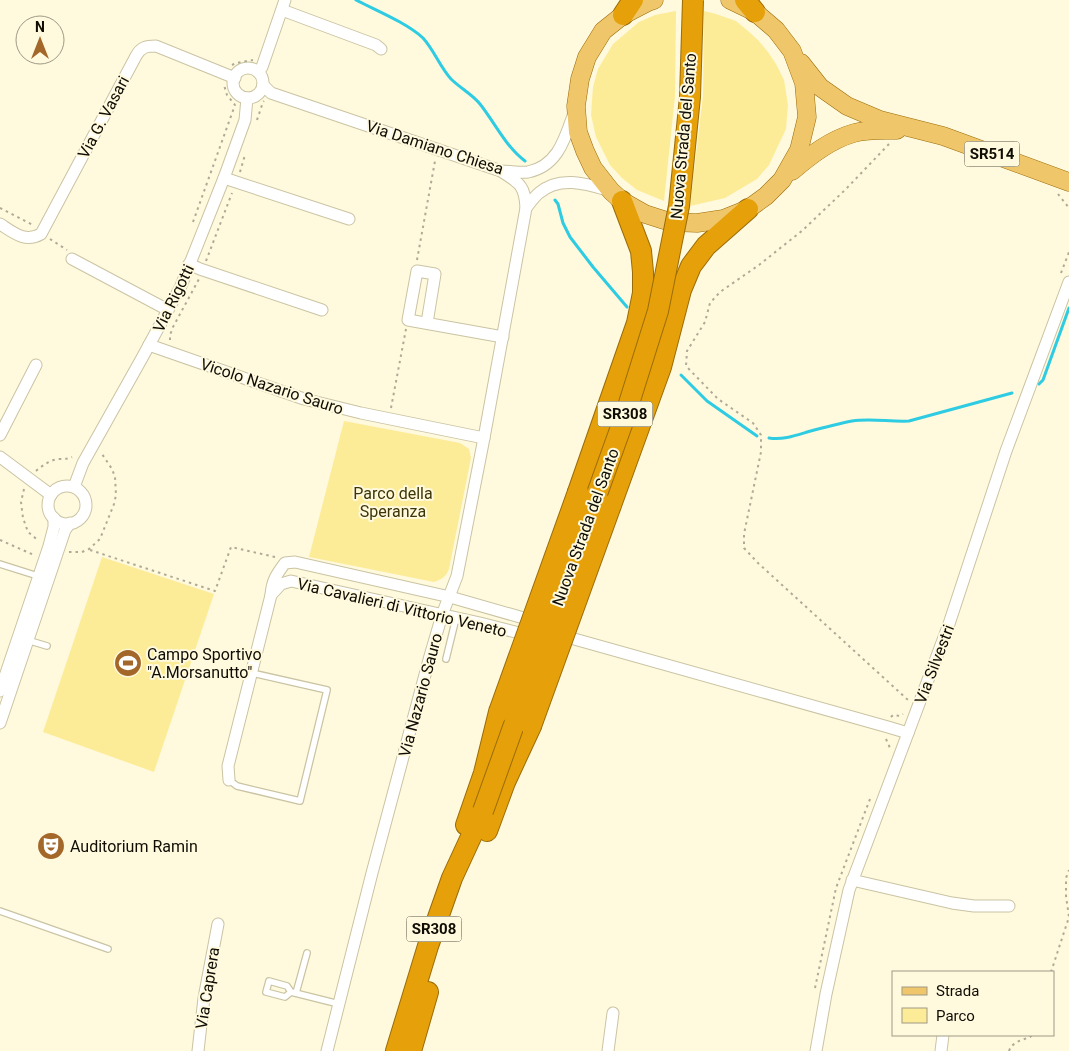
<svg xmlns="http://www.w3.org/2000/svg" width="1069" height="1051" font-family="Roboto,sans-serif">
<rect width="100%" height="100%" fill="#fff9de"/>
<!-- green -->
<g fill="#fdec97">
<path d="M676,11L675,96L664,201L637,190L622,178L610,165L596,137L591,115L593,87L598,69L613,44L639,22L655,15Z"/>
<path d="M704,11L716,14L736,21L748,31L758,40L768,52L776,64L784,80L788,105L786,129L769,165L757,179L725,198L690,206L703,95Z"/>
<path d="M344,421L460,443L469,449L471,458L449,569C446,577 442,579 434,582L309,557Z"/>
<path d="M102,557L214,594L154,772L43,732Z"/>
</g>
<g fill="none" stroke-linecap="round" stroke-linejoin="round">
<!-- stream -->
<g stroke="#2ecce2" stroke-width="3">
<path d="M356,0C375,10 407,23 423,38C434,50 440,67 451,79C460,88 472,94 480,104C495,123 506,147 525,161"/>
<path d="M555,200L558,204L563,223L570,237L593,267L627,307"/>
<path d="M681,375L707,401L757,436"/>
<path d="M1039,384L1043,380L1069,308"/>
<path d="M769,438C782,440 794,436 807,432C822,428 837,424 852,421C871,418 890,422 909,421L1012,393"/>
</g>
<!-- lane casing -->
<g stroke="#cac4a3" stroke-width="8">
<g id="lane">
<path d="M0,564L41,577"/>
<path d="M27,640L47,646"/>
<path d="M446,659L456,618"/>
<path d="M229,780L237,786L300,801L327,690L252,673"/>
<path d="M0,911L108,949"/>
<path d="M291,992L285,997L266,992L269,981L287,986L291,992L339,1004"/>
<path d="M296,993L307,953"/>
</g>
</g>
<!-- street casing -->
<g stroke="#cac4a3" stroke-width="13">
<g id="street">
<path d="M282,10L376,45L381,49"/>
<circle cx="248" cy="83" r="15"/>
<path d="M258,72L262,67L285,0"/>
<path d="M263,85L271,93L501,171C510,171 520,173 528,172C558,166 565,138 574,113"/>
<path d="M224,178L349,219"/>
<path d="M526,208C530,203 534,197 539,193C560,175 587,184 611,191"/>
<path d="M0,224C14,233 25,243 41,234L136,56C141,47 146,46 156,46L235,78"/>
<path d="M72,259L168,310"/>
<path d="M189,264L200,269L322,310"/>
<path d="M427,323L435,274L417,271L408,320L503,337"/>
<path d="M149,345L304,399L361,413L484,438"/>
<path d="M0,435L36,365"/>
<path d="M0,457L51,495"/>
<circle cx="67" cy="505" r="19"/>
<path d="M74,487L83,463L142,358L181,286L224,178L245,120L247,98"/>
<path d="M271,595L281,584L291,581L480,623L523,634H530"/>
<path d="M560,635L888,727L908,733"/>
<path d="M0,691L49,546L54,527V518"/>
<path d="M0,723L65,530L70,523"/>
<path d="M229,780L228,766L271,595C272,581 276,575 285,563L295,562L450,597L527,619L536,623"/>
<path d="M852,880L952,903L974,906H1009"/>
<path d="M198,1051L204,998L218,924"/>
<path d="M327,1051L372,873L430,656L442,615L457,576L484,438L526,208C525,185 519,183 501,171"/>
<path d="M608,1051L613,1013"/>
<path d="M816,1051L826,994L849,890L949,624L1006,451L1069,282"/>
<path d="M941,1051L943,1035"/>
</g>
</g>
<!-- primary casing -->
<g stroke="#9a6c07" stroke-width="19">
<g id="primary">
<path d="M654,0L648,2L623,15L603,31L587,57L580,79L576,106L578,132L585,151L593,168L611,191L622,201L645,214L670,222L697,223L723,219L748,209L766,196L782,180L799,150L807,117L804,83L792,51L776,30L755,12L730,0"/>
<path d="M801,63L820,87L847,106L880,120L943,136L1069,182"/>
<path d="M792,171C811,155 830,140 854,133C867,129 883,130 897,130"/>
</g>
</g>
<!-- highway casing -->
<g stroke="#9a6c07" stroke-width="22">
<g id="highway">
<path d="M745,0L755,12"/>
<path d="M623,15L633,0"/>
<path d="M578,492L637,323L643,293V272L641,251L622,201"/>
<path d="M611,505L661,367L681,290L691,266L706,246L748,209"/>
<path d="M466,825L484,773L499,712"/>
<path d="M487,831L505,782L531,726"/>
<path d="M396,1051L428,946L452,878L483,811"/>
<path d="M411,1051L428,992"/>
</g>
</g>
<!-- path -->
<g stroke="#afaa95" stroke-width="2" stroke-dasharray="2.5 4" stroke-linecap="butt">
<path d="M232,65L236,63L253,60"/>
<path d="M257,120L263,102L264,101"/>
<path d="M889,144L846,189L803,230L759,265L720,292L710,303L705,322L687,351L686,366L718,399L753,423L761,435V452L744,534V548L758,563L908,700"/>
<path d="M240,172L245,155"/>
<path d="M1058,194L1069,208"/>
<path d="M0,208L33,225"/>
<path d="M193,222L235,105L227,95L224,85"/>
<path d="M50,239L67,250"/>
<path d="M417,260L435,161"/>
<path d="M206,261L232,193"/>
<path d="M1061,273L1069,252"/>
<path d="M170,340V335L173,327L199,279"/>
<path d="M391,408L406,329"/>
<path d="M36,471C43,465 50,460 59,459C64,459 68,459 72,457"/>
<path d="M24,489L21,502L23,518L28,532L39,541"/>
<path d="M0,540L34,555"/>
<path d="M90,550L215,591L231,547L275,557"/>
<path d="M69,552H82L89,549L100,539L114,504L116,495L115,477L112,469L102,454"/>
<path d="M891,717L893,715L900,716L903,714"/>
<path d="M886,739L890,748"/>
<path d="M1051,972L1069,917L1066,896V878L1069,870"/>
<path d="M815,988L836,888L870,799"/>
<path d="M1009,1051C1012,1042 1022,1040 1030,1037L1032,1035"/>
</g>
<!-- lane -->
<use href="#lane" stroke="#fff" stroke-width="5.5"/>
<!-- street -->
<use href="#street" stroke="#fff" stroke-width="11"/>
<!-- primary -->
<use href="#primary" stroke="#f0c66b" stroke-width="18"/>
<!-- highway -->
<use href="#highway" stroke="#e6a009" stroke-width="20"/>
<!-- highway-bridge casing -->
<g stroke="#9a6c07" stroke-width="22" stroke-linecap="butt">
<g id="highway-bridge">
<path d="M499,712L578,492"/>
<path d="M531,726L611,505"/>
<path d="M483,811L625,416L658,311L679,206L690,97L693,0"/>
</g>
</g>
<!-- highway-bridge -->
<use href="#highway-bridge" stroke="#e6a009" stroke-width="20"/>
</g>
<!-- icons -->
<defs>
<g id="stadium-disc" transform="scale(1.4375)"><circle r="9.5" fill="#a3672a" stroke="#fff9de"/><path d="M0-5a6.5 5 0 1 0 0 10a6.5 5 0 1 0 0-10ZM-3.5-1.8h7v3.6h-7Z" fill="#fff"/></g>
<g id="theatre-disc" transform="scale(1.4375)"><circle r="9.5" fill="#a3672a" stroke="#fff9de"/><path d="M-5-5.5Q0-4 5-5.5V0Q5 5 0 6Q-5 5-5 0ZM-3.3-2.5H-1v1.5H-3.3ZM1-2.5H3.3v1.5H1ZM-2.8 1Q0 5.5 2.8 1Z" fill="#fff"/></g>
</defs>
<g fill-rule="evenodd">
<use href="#stadium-disc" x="128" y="663"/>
<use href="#theatre-disc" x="51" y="846"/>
</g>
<g text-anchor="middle" stroke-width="4" stroke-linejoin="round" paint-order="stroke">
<!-- shield labels -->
<g fill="#fff9de" stroke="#565345" stroke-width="1">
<rect x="964.5" y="141.5" width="55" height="25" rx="4"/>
<rect x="597.5" y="401.5" width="55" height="25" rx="4"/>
<rect x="406.5" y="916.5" width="55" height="25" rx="4"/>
</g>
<g font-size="15" font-weight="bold" fill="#0e0c03">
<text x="992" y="159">SR514</text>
<text x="625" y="419">SR308</text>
<text x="434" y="934">SR308</text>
</g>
<!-- street labels -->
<g font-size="16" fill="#0e0c03" stroke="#fff9de">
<text transform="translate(103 117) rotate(-62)" y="6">Via G. Vasari</text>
<text transform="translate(683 136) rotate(-85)" y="6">Nuova Strada del Santo</text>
<text transform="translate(435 147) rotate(18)" y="6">Via Damiano Chiesa</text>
<text transform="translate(173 298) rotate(-64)" y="6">Via Rigotti</text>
<text transform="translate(272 386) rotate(18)" y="6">Vicolo Nazario Sauro</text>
<text transform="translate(585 527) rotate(-70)" y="6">Nuova Strada del Santo</text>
<text transform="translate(402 607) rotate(13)" y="6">Via Cavalieri di Vittorio Veneto</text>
<text transform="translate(934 664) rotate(-69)" y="6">Via Silvestri</text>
<text transform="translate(420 695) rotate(-75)" y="6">Via Nazario Sauro</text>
<text transform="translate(207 988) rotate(-81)" y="6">Via Caprera</text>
</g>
<!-- park labels -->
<g font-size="16" fill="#3d3507" stroke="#fff9de">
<text x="393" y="499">Parco della<tspan x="393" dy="18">Speranza</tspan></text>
</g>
<!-- poi labels -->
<g font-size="16" fill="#0e0c03" stroke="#fff9de" text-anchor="start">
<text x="147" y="660">Campo Sportivo<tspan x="147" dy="18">"A.Morsanutto"</tspan></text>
<text x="70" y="852">Auditorium Ramin</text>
</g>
</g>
<!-- legend -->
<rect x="892" y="971" width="162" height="65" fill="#fff9de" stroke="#9f9a86"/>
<rect x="902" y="987" width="25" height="8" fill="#f0c66b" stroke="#9f9a86"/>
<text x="936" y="996" font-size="15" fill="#0e0c03">Strada</text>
<rect x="902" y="1008" width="25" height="15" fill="#fdec97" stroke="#9f9a86"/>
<text x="936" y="1021" font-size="15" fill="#0e0c03">Parco</text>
<!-- north arrow -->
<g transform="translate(40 40)"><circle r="24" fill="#fff9de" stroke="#9f9a86"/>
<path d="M0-4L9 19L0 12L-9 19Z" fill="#a3672a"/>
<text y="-8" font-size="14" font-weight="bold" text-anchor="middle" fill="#0e0c03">N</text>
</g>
</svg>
